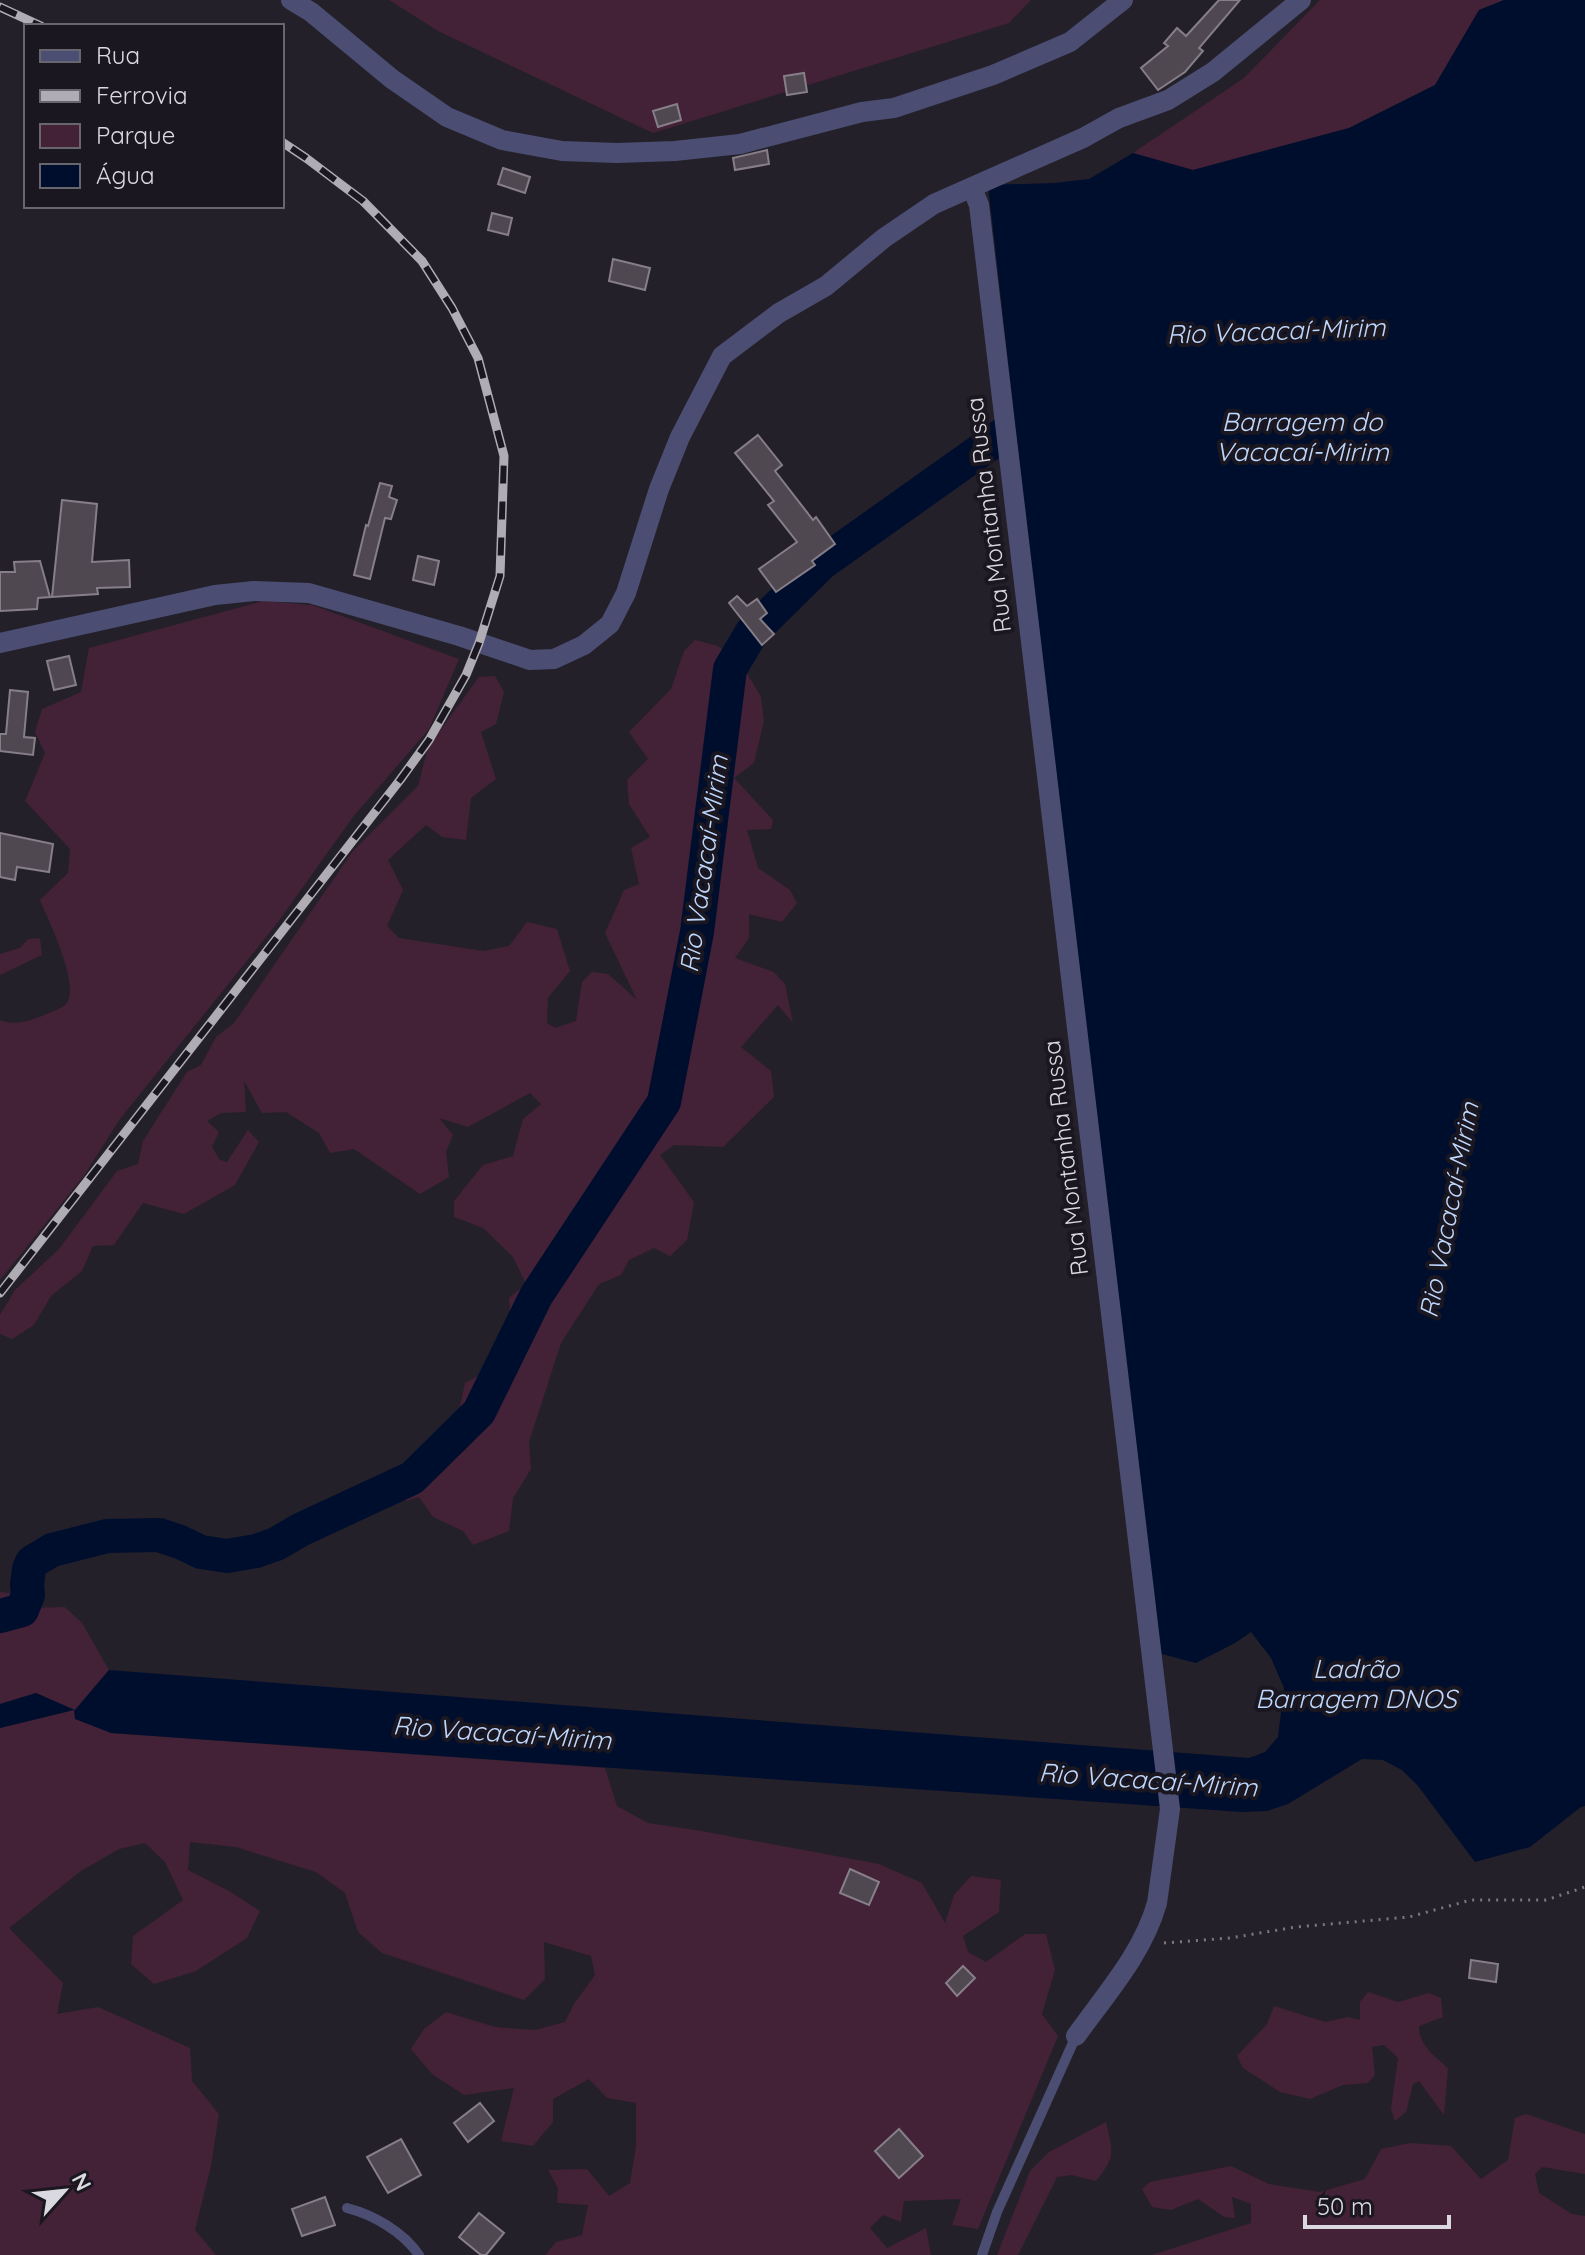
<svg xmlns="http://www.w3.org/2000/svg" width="1585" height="2255" font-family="Quicksand,sans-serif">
<rect width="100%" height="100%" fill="#24202a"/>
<!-- green -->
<g fill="#432137">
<path d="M389,0H1031L1009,23L653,133L438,31Z"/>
<path d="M1320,0H1504L1479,10L1435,85L1349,128L1193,170L1133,153L1244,78Z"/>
<path d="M263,601L312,605L459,659L429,729L353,817L278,922L120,1119L83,1177L0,1280V1020C13,1026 29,1021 42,1016C50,1012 64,1009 68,1001C78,980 49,922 40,900L68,873L70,849L25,801L45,753L35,732L42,709L81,692L89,648Z"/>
<path d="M695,640L718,646L743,667L761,697L764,721L754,763L734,778L773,820L771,829L747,830L758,868L790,890L797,903L782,922L749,914V938L735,958L774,972L785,984L793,1023L778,1005L741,1047L771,1071L774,1097L723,1147L674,1145L660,1155L694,1202L687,1240L670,1256L654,1248L629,1260L621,1275L599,1284L561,1343L529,1442L531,1469L513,1498L509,1531L473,1545L463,1531L433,1517L419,1497L406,1501L394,1481L407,1461L455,1430L465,1383L486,1372L512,1338L509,1298L526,1284L513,1257L483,1228L454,1217V1201L483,1165L513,1156L523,1119L541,1104L530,1093L468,1127L439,1118L453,1135L446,1152L449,1177L420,1194L354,1149L330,1153L319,1133L286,1112L262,1113L244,1081L246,1112L221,1113L207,1121L219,1132L212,1147L220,1160L227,1162L248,1130L259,1142L235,1185L184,1214L143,1203L114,1245L93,1246L82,1271L51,1296L34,1325L12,1339L0,1334V1315L15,1290L59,1249L117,1171L138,1164L143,1141L187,1072L201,1065L216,1037L234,1023L353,851L418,786L428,747L479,677L495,676L504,692L496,724L481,732L496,779L471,798L466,840L442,837L426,825L388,860L403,890L387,926L399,938L483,951L509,946L527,922L557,929L570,971L548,998L547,1023L555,1028L576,1021L582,982L592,972L608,974L637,1000L605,933L624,890L639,884L631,848L650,837L629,804L627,780L648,759L629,732L671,689L684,651Z"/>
<path d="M40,938L42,955L0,975V954L20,948L28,939Z"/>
<path d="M0,1592L9,1593L34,1608L65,1607L82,1623L109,1670L75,1710L111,1733L605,1768L617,1806L648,1823L701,1831L879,1864L922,1883L945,1923L954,1895L971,1876L1001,1880L999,1912L963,1936L968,1952L986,1962L1025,1934H1046L1055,1970L1042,2014L1058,2036L978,2229L952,2225L961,2199L904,2201L901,2222L883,2215L870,2228L887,2248L926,2228L931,2255H545L556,2242L582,2235L588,2205L557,2203L558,2188L548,2170L587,2169L609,2196L630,2183L636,2146V2103L607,2098L589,2079L553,2099V2122L533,2146L501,2141L514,2088L464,2095L432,2074L411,2049L424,2029L446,2012L495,2027L535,2030L565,2022L574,2004L595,1975L591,1956L544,1942L545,1979L524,2000L382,1953L358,1932L345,1893L316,1872L236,1847L190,1842L188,1870L229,1891L260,1911L247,1938L196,1971L154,1984L131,1964L133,1936L183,1900L165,1862L145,1843L119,1849L81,1871L9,1928L63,1983L57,2014L98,2007L190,2048L192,2081L219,2114L211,2166L195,2230L216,2255H0V1728L73,1710L36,1693L0,1704Z"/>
<path d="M1368,1992L1398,2002L1429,1993L1441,1998L1443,2017L1419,2026C1418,2044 1435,2057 1448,2068L1444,2115L1419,2081L1413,2084L1406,2112L1395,2121L1391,2109L1398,2058L1384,2045L1372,2047L1375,2075L1368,2083L1343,2085L1310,2099L1280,2092L1243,2068L1237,2056L1267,2024L1274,2006L1325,2022L1348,2017L1360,2020V2002Z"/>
<path d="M1526,2114L1585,2134V2174L1542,2167L1535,2174L1539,2193L1572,2214L1585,2216V2255H1152L1251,2223V2204L1232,2197L1235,2218L1224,2217L1198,2199L1171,2210L1152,2207L1142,2189L1150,2182L1231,2166L1269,2184L1320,2192L1365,2179L1381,2149L1410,2143L1451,2146L1481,2179L1508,2160L1515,2118Z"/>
<path d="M1106,2122C1113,2151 1116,2157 1096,2181L1072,2175L1057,2177L1018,2255H997L1030,2171L1049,2152Z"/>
</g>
<!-- water -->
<path fill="#000e2e" d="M1504,0H1585V1806L1581,1807L1530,1847L1475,1862L1418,1786L1402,1770L1383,1760L1362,1759L1288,1804L1267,1811L1242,1812L111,1733L75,1719L74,1710L0,1728V1704L36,1693L75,1710L109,1670L1249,1758L1265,1752L1278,1737L1284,1688L1271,1658L1251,1632L1235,1643L1196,1663L1154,1652L988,185L1054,183L1089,179L1133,153L1193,170L1349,128L1435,85L1479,10Z"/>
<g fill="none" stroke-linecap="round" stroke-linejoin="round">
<!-- river -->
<path stroke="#000e2e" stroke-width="34" d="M0,1616L22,1610L28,1595L27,1584L29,1569L32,1562L52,1550L107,1536L159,1535L180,1542L201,1552L227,1556L256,1551L276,1544L300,1530L412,1478L479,1412L536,1296L664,1102L697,932L730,669L752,632L822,563L1032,414"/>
</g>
<!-- building -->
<g fill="#504851" stroke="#867e88" stroke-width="2">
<path d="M1219,0H1240L1199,48L1203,51L1185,72L1158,90L1141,68L1168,46L1164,43L1177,28L1186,36Z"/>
<path d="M804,73L807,92L787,95L784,76Z"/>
<path d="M677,104L681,120L658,127L653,111Z"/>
<path d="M767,150L769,164L735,170L733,158Z"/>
<path d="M503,168L530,177L525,193L498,184Z"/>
<path d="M492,213L512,218L508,235L488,230Z"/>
<path d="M613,259L650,268L645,290L609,281Z"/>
<path d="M758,435L782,465L775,471L813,520L816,517L835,544L812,561L815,565L776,592L759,569L797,542L768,505L774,501L735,453Z"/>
<path d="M380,483L392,486L389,497L397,500L391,519L385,518L370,579L354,575L366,525L368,526Z"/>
<path d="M62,500L97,504L92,562L129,560L130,587L97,588L98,594L52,597Z"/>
<path d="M418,556L439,561L434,585L413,580Z"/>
<path d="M40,561L50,597L38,598L37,609L0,611V572H15L14,562Z"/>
<path d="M737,596L747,606L757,599L767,613L760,619L774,634L762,645L729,603Z"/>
<path d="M69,656L76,685L54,690L47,661Z"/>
<path d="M10,690L28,692L24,737L35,738L33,755L0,751V734H6Z"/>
<path d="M0,833L53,844L49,872L17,867L15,880L0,877Z"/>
<path d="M850,1869L879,1882L869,1905L840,1893Z"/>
<path d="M1471,1960L1498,1964L1496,1982L1469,1978Z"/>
<path d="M963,1966L975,1978L957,1996L946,1983Z"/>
<path d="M480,2103L494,2121L468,2142L454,2123Z"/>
<path d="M899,2129L923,2156L899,2178L875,2151Z"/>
<path d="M401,2139L421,2175L388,2193L367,2157Z"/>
<path d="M325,2197L335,2225L302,2236L292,2209Z"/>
<path d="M479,2213L504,2233L486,2255H481L459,2237Z"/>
</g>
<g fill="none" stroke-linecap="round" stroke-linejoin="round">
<!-- path -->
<path stroke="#7b7881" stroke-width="3" stroke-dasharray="2 6" stroke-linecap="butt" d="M1164,1943L1230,1938L1296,1927L1409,1917L1471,1900H1546L1585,1887"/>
<!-- service -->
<g stroke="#4b4e72" stroke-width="10">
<path d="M347,2208C374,2215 403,2232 419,2255"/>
<path d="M982,2255L997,2212L1076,2036"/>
</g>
<!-- minor -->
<g stroke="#4b4e72" stroke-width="20">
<path d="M291,0L311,12L392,79L447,117L502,140L562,151L617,153L675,151L740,144L862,112L894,108L993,75L1070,42L1123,0"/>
<path d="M972,188L979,205L1170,1809L1157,1903C1143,1953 1106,1994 1076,2036"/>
<path d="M0,643L215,595L254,591L309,593L459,636L530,660L554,659L584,645L610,624L626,593L659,489L680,437L722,356L779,313L826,286L884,238L934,204L1083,138L1119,118L1168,100L1213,72L1301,0"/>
</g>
<!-- rail casing -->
<g stroke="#afacb4" stroke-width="9">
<g id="rail">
<path d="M0,7L41,26"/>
<path d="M0,1293L400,780L429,740L466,675L479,643L500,576L504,456L478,358L452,308L422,261L363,201L306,158L282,142"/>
</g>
</g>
<!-- rail -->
<use href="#rail" stroke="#1a1720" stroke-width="6" stroke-dasharray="18" stroke-linecap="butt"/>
</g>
<g text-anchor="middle" stroke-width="8" stroke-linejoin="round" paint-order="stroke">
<!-- street labels -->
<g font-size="24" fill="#dbd9e0" stroke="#1a1720">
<text transform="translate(989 515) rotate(-97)" y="8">Rua Montanha Russa</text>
<text transform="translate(1066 1158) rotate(-97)" y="8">Rua Montanha Russa</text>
</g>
<!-- water labels -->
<g font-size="26" font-style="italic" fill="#bed7fe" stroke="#1a1720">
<text transform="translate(1276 331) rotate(-2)" y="9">Rio Vacacaí-Mirim</text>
<text x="1302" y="431">Barragem do<tspan x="1302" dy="30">Vacacaí-Mirim</tspan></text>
<text transform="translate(704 864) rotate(-82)" y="9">Rio Vacacaí-Mirim</text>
<text transform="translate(1449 1210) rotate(-79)" y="9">Rio Vacacaí-Mirim</text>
<text x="1356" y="1678">Ladrão<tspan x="1356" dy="30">Barragem DNOS</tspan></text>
<text transform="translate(502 1733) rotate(4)" y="9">Rio Vacacaí-Mirim</text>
<text transform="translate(1148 1780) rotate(4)" y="9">Rio Vacacaí-Mirim</text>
</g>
</g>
<!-- legend -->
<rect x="24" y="24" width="260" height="184" fill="#1a1720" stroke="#67656d" stroke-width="2"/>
<rect x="40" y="50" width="40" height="12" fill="#4b4e72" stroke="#67656d" stroke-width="2"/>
<text x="96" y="64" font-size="24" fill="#dbd9e0">Rua</text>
<rect x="40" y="90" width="40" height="12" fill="#afacb4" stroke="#67656d" stroke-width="2"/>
<text x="96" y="104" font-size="24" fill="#dbd9e0">Ferrovia</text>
<rect x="40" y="124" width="40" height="24" fill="#432137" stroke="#67656d" stroke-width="2"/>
<text x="96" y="144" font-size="24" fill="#dbd9e0">Parque</text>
<rect x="40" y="164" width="40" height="24" fill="#000e2e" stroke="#67656d" stroke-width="2"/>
<text x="96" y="184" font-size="24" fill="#dbd9e0">Água</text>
<!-- north arrow -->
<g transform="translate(64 2191) rotate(63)" stroke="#1a1720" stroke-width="6" paint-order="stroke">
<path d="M0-6L14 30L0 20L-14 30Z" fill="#dbd9e0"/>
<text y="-12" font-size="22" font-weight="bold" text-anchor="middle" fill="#dbd9e0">N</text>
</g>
<!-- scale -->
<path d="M1305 2215v12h144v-12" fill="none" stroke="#dbd9e0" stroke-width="4"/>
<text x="1317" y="2215" font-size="24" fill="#dbd9e0" stroke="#1a1720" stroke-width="6" paint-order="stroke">50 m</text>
</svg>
